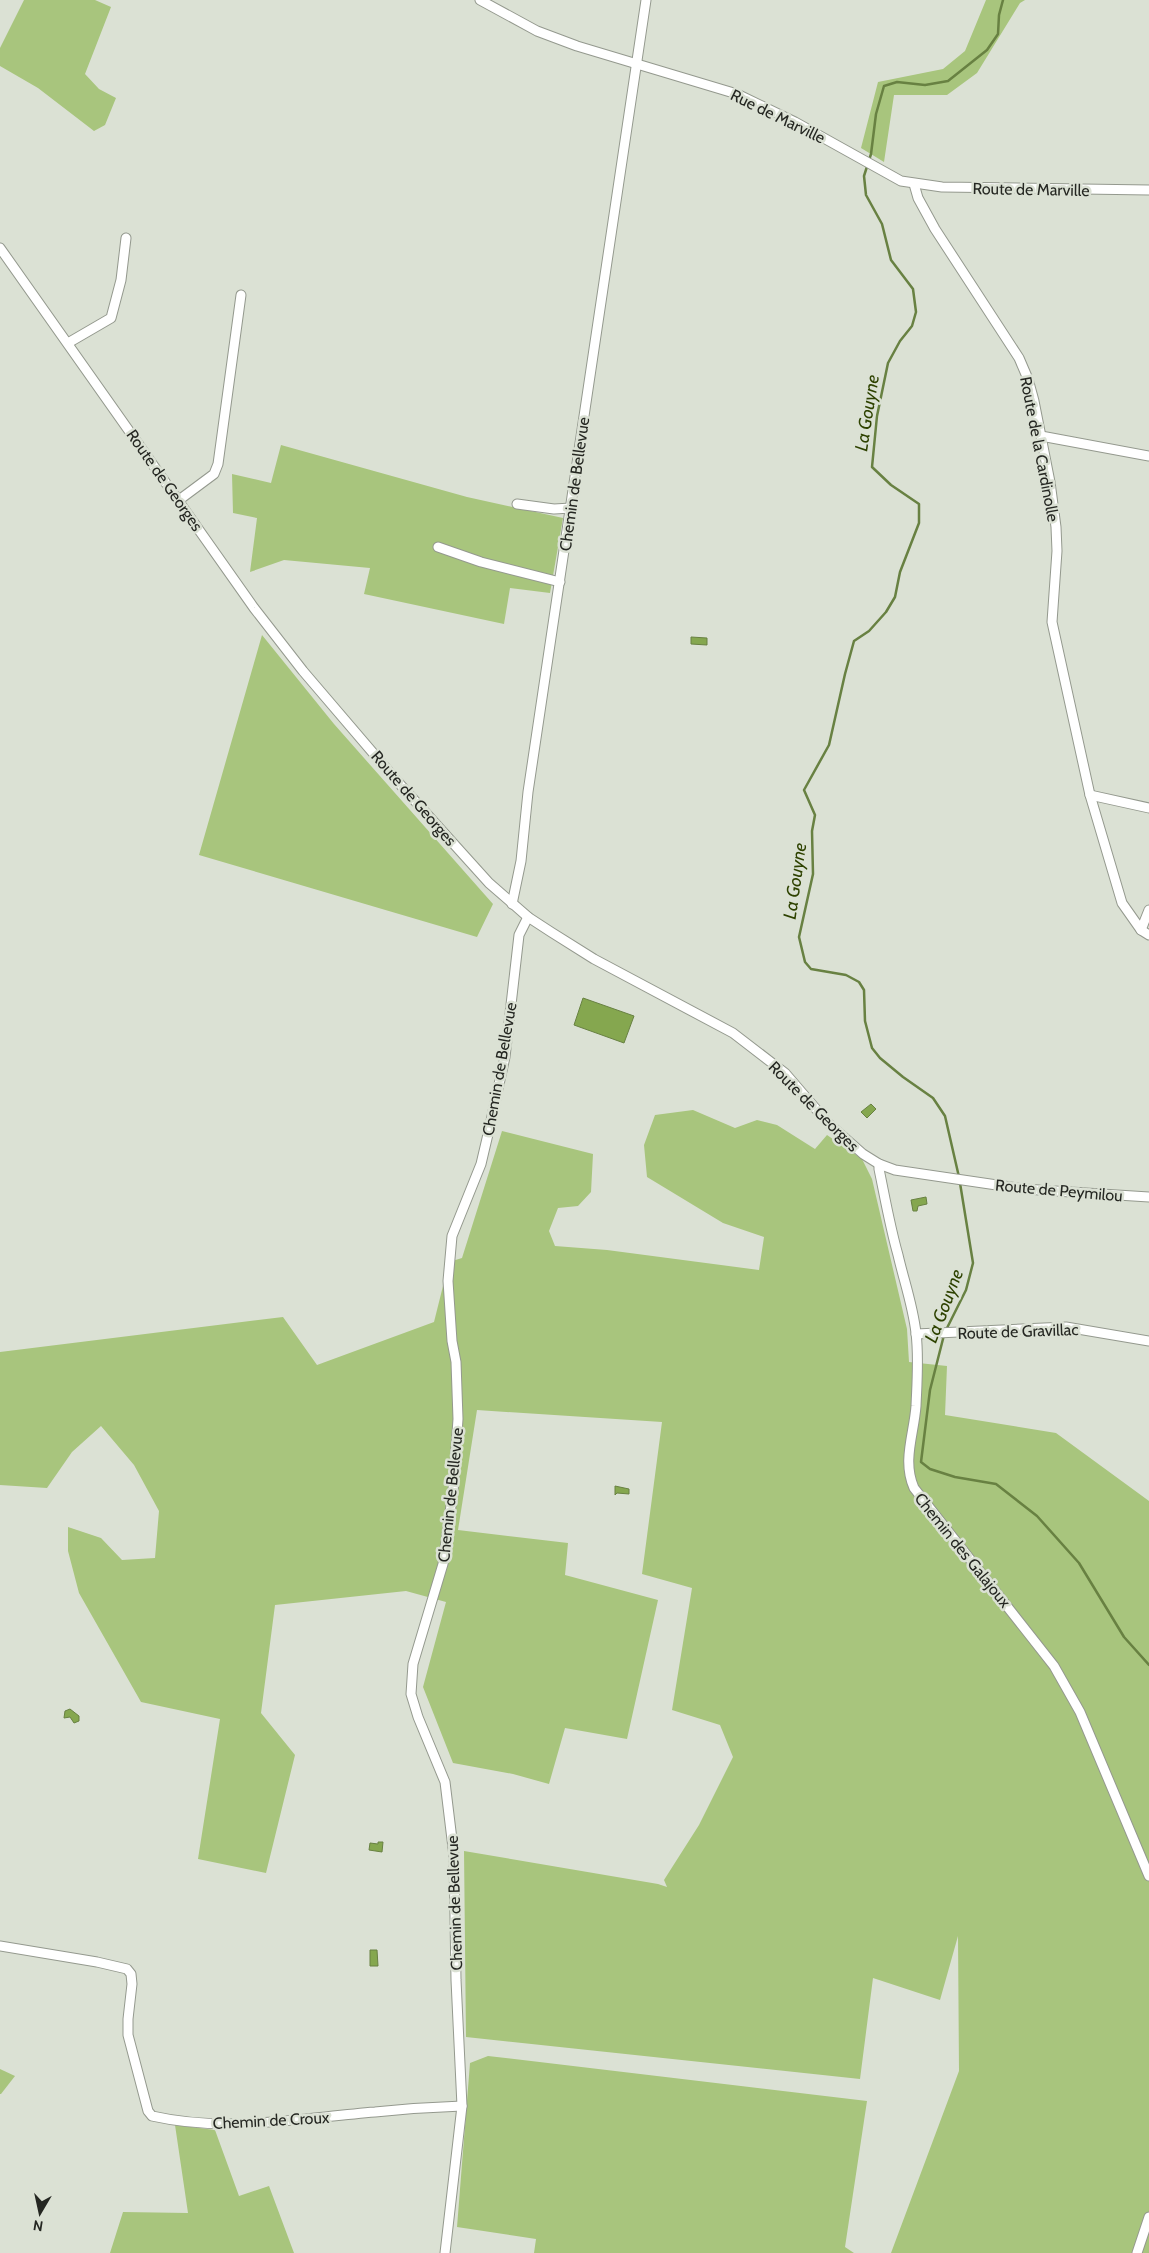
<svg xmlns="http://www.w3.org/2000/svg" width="1149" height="2253" font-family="Cabin,sans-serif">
<rect width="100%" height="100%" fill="#dbe1d4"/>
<!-- green -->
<g fill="#a8c57d">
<path d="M24,0H95L111,7L85,74L99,89L116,98L105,125L94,131L38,88L0,66V48Z"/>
<path d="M986,0H1025L1020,3L977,73L947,95H894L884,162L861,148L878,82L943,69L965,51Z"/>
<path d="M281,445L467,497L563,518L550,593L510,588L504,624L364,594L370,568L284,560L250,572L257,518L233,513L232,474L271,483Z"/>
<path d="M262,635L334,724L493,904L477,937L199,855Z"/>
<path d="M693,1110L735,1128L757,1120L777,1125L815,1149L827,1135L862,1159L872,1179L907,1329L909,1362L947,1366L945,1415L1056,1433L1149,1501V2253H891L959,2071L958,1936L940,2000L873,1978L860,2079L466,2037L464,1851L658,1884L667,1887L664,1880L699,1825L733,1757L720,1725L672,1710L692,1588L642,1574L662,1422L477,1410L458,1530L568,1543L565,1575L658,1600L627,1739L565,1728L549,1784L513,1774L453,1763L423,1687L446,1602L406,1591L275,1605L261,1713L295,1755L266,1873L198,1859L220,1719L141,1702L79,1593L68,1551V1527L101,1538L122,1560L155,1558L159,1511L134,1465L101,1426L72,1452L47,1488L0,1485V1352L283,1317L317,1365L434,1322L449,1262L462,1258L502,1131L593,1154L591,1192L578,1206L558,1208L549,1231L555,1246L607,1250L759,1270L764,1237L723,1223L647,1177L644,1145L655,1115Z"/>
<path d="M488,2056L867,2101L845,2247L854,2253H534L536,2239L457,2227L470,2063Z"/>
<path d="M0,2069L15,2076L1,2094H0Z"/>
<path d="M175,2125L215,2130L239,2196L269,2186L294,2253H110L123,2212L188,2213Z"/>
</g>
<!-- water -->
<g fill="#85a74f" stroke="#688142">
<path d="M691,637L707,638V645L691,644Z"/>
<path d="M583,998L634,1016L624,1043L574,1025Z"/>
<path d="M871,1104L876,1109L867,1118L861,1112Z"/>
<path d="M926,1197L927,1204L918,1206L917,1211H913L911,1200Z"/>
<path d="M615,1486L629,1489V1494L617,1493L615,1495Z"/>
<path d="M70,1709L79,1716V1721L74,1723L70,1717L64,1718L65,1711Z"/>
<path d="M378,1842H383L382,1852L369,1850L370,1843L378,1844Z"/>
<path d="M370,1950H377L378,1966H370Z"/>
</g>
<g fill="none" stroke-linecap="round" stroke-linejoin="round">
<!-- stream -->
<g stroke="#688142" stroke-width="2.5">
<path d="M959,1177L945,1116L933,1098L903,1077L880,1058L872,1048L865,1021L864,990L859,982L846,975L811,969L805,962L799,937L813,874L812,831L815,815L804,790L829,745L845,674L854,641L869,631L886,612L895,597L900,572L919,523V504L891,485L872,467L877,416L888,363L900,341L912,326L916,312L913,289L891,260L882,224L866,195L864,176L871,154L876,114L884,86L897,82L925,85L948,81L987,50L998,34L999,15L1003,0"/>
<path d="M946,1330L966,1290L973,1263L960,1183"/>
<path d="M944,1335L930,1390L921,1462L930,1469L955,1477L996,1484L1037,1516L1079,1563L1124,1637L1149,1665"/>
</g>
<!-- minor casing -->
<g stroke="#94998e" stroke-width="11">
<g id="minor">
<path d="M480,0L537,31L577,46L737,94L795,122L901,181L942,187L1149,190"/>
<path d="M914,184L918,198L935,229L1019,358L1028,379L1034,401L1050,482L1056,527L1057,551L1052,622L1090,795L1122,903L1141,930L1149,935"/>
<path d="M0,248L254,608L303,671L397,781L489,883L528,917L551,932L594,959L733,1033L785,1073L828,1123L863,1154L879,1164L895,1170L1024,1189L1149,1197"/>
<path d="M68,343L111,318L121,280L126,238"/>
<path d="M1041,436L1149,456"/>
<path d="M179,500L214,474L218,464L241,295"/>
<path d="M517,504L554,509L571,508"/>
<path d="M438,547L481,562L560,582"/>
<path d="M1090,795L1149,808"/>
<path d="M512,904L521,861L528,792L646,0"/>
<path d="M1141,930L1149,910"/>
<path d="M879,1164V1169C885,1198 890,1227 898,1255C904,1281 913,1306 916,1333C919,1357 917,1382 916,1406C914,1434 902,1461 914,1488L1054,1666L1080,1712L1149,1876"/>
<path d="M916,1334L1066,1327L1149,1341"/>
<path d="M0,1946L97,1962L127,1969L131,1974L132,1984L128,2019V2035L148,2111L152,2116C227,2133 300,2118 375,2112C404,2109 433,2107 462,2106"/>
<path d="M445,2253L462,2106L456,1980L454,1856L445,1782L418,1717L411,1694L413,1664L443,1564L453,1491L458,1419L456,1362L452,1341L448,1281L452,1236L481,1164L489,1130L505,1057L519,935L528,917"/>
<path d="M1137,2253L1149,2217"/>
</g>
</g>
<!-- minor -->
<use href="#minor" stroke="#fff" stroke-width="9"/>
</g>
<g text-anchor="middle" stroke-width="5" stroke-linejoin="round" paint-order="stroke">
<!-- street labels -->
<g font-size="16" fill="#252722" stroke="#dbe1d4">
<text transform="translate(778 116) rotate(26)" y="6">Rue de Marville</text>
<text transform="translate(1031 189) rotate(1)" y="6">Route de Marville</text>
<text transform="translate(1040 449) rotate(79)" y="6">Route de la Cardinolle</text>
<text transform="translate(165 480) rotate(55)" y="6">Route de Georges</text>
<text transform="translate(574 484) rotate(-82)" y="6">Chemin de Bellevue</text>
<text transform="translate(414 798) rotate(49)" y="6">Route de Georges</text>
<text transform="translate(499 1069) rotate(-80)" y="6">Chemin de Bellevue</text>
<text transform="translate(814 1106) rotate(45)" y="6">Route de Georges</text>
<text transform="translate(1059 1190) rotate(5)" y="6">Route de Peymilou</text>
<text transform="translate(1018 1331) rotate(-2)" y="6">Route de Gravillac</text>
<text transform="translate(450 1495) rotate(-84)" y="6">Chemin de Bellevue</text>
<text transform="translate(963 1550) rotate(51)" y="6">Chemin des Galajoux</text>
<text transform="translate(454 1903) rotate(-92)" y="6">Chemin de Bellevue</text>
<text transform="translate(271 2120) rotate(-3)" y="6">Chemin de Croux</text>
</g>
<!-- water labels -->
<g font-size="18" font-style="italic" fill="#2e4200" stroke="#dbe1d4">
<text transform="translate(867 413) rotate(-81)" y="6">La Gouyne</text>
<text transform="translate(795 881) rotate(-82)" y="6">La Gouyne</text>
<text transform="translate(944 1306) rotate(-69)" y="6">La Gouyne</text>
</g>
</g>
<!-- north arrow -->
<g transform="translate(40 2213) rotate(189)" stroke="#dbe1d4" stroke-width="4" paint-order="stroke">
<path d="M0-4L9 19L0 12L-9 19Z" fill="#252722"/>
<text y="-8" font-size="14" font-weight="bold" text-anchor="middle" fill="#252722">N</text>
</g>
</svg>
